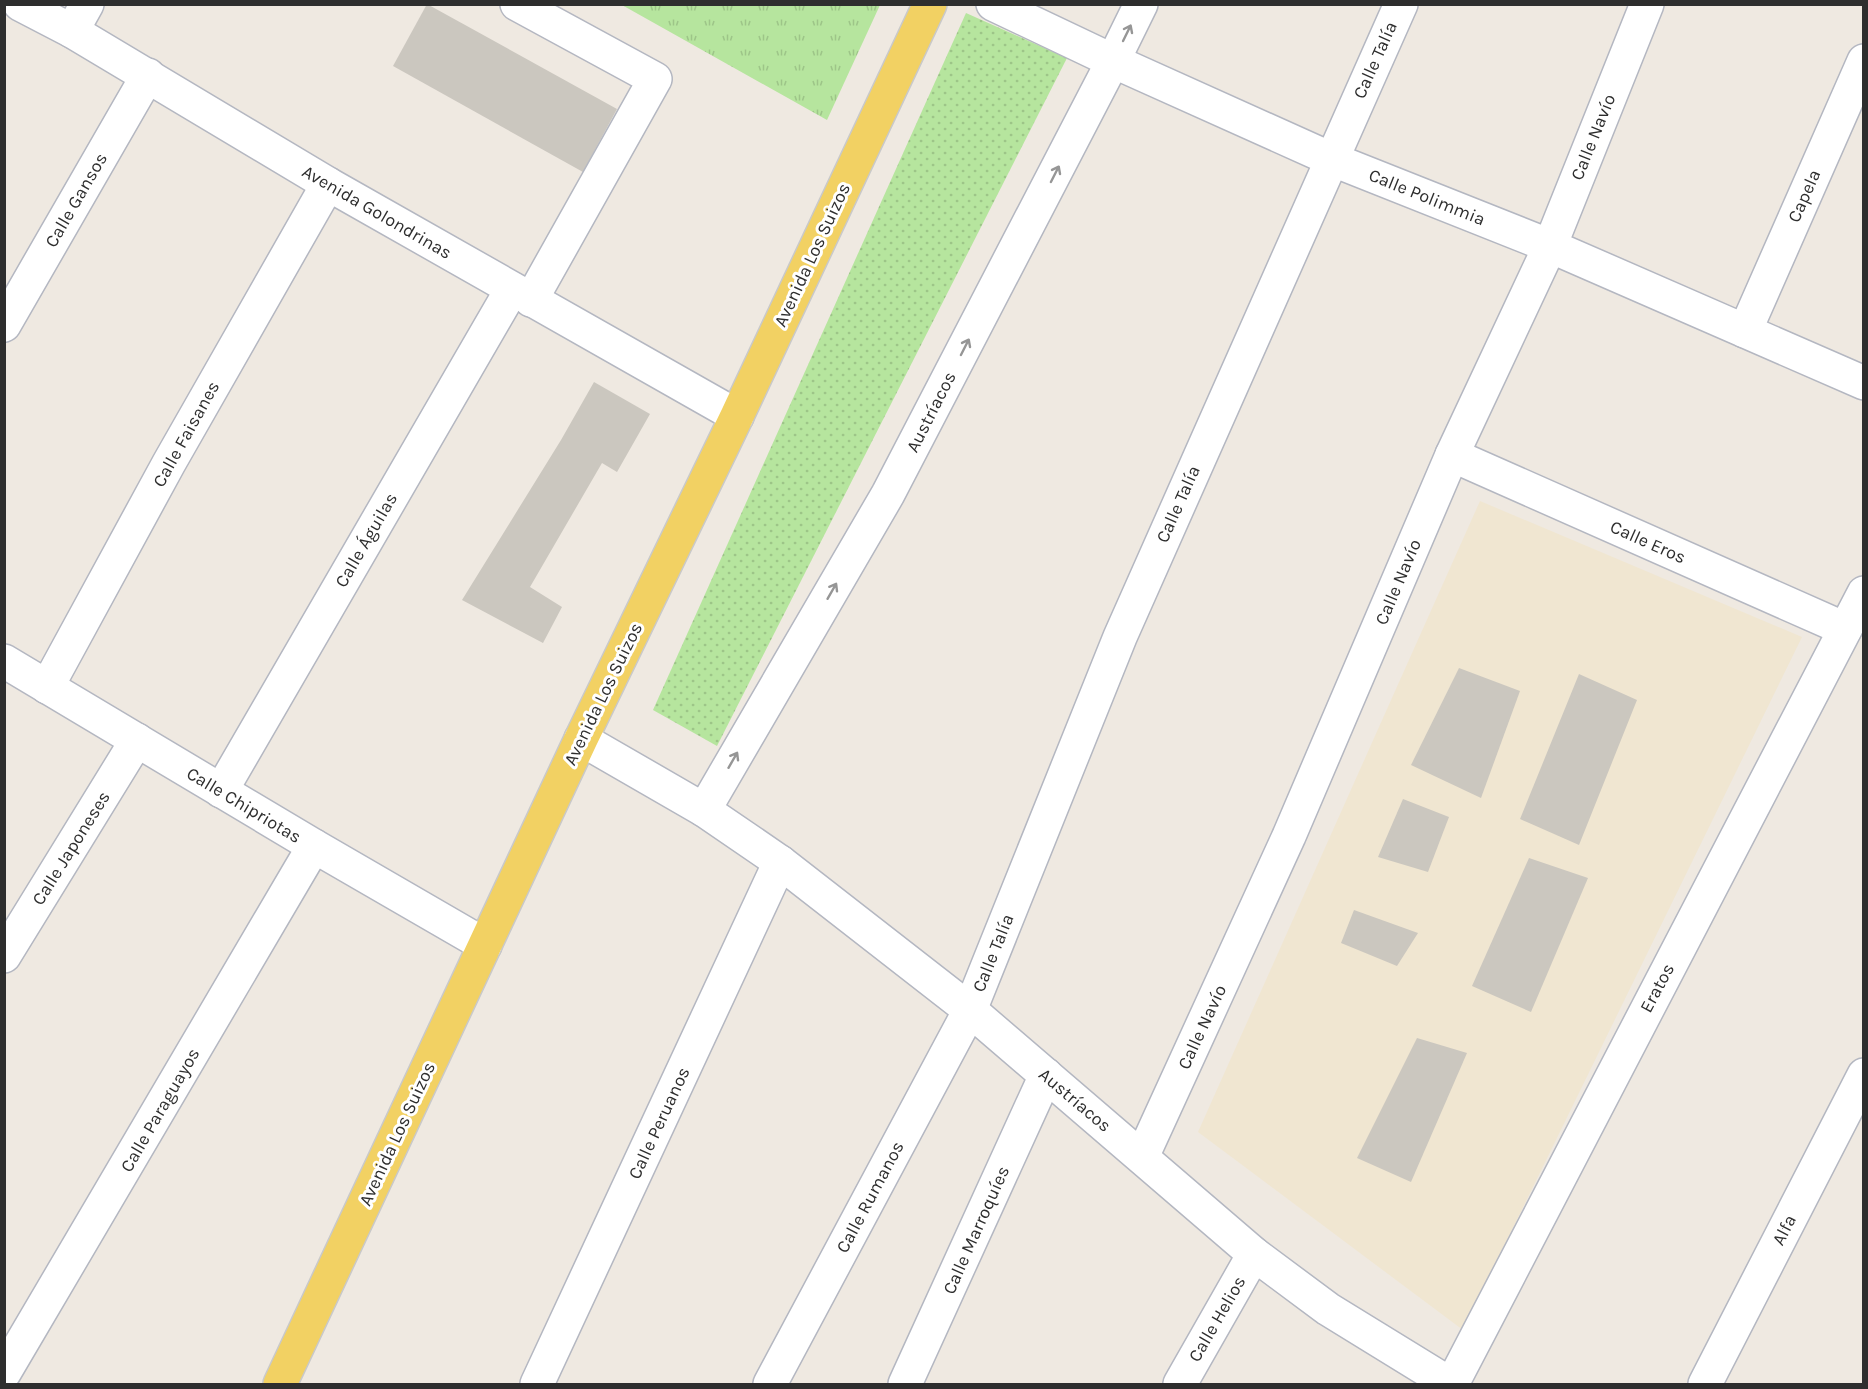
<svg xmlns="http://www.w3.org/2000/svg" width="1868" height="1389" font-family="Karla,sans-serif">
<defs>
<pattern id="grass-tufts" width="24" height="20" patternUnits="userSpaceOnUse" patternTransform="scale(1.5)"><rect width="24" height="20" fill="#b6e59e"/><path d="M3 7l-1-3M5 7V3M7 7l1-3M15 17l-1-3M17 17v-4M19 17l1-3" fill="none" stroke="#9dc588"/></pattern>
<pattern id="park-dots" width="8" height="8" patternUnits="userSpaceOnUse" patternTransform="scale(1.5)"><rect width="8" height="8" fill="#b6e59e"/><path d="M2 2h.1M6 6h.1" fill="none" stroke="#9dc588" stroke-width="1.8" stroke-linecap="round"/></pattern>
</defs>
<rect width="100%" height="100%" fill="#efe9e1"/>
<!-- education -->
<path fill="#f0e6d1" d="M1480,501L1802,637L1463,1330L1198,1132Z"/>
<!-- grass -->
<path fill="url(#grass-tufts)" d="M622,5L880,4V5L827,120Z"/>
<!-- park -->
<path fill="url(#park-dots)" d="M966,13L1067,58L717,746L653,710Z"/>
<!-- building -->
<g fill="#cbc7bf">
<path d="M427,4L617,109L583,172L393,66Z"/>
<path d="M594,382L650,414L617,472L602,463L530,587L562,607L543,643L462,600L561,440Z"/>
<path d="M1459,668L1520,691L1481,798L1411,765Z"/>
<path d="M1579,674L1637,700L1579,845L1520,819Z"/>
<path d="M1403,799L1449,817L1428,872L1378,857Z"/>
<path d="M1529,858L1588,878L1531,1012L1472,986Z"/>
<path d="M1354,910L1418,933L1397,966L1341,943Z"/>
<path d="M1417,1038L1467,1053L1411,1182L1357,1158Z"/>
</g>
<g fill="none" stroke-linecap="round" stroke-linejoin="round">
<!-- minor casing -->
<g stroke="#b4b7c1" stroke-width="36">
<g id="minor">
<path d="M20,4L72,31L328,184L737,416"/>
<path d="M517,4L655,79L531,300"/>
<path d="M993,4L1113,61L1331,159L1550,246L1864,383"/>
<path d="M72,31L87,4"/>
<path d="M4,325L148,75"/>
<path d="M1745,331L1864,61"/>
<path d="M1452,455L1845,629"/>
<path d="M4,661L314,846L485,945"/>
<path d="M47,687L169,463L328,184"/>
<path d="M581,739L704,810L780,862L970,1010L1254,1254L1328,1309L1450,1384"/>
<path d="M221,791L512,289"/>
<path d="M704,810L888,494L1113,61L1141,4"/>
<path d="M4,956L137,740"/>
<path d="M1142,1157L1289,836L1452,455L1550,246L1647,4"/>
<path d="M4,1373L314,846"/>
<path d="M537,1384L780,862"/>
<path d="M770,1384L970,1010L1120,637L1401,4"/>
<path d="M905,1384L1046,1075"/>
<path d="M1180,1384L1254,1254"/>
<path d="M1452,1384L1864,593"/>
<path d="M1705,1384L1864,1075"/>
</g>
</g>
<!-- major casing -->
<g stroke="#c9c9c9" stroke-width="36">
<path id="major" d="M280,1384L581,739L737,416L930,4"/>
</g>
<!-- minor -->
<use href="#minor" stroke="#fff" stroke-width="33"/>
<!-- major -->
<use href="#major" stroke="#f2d163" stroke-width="33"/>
</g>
<!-- one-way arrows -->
<defs><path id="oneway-shaft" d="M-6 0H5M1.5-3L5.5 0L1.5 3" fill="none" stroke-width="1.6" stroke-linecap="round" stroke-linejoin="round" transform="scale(1.5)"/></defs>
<g stroke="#969696">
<use href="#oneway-shaft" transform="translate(1127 33) rotate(-64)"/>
<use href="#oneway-shaft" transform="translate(1055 174) rotate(-63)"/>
<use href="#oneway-shaft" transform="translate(965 347) rotate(-63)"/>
<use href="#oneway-shaft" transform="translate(832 591) rotate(-60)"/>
<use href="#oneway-shaft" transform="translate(733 760) rotate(-60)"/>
</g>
<g text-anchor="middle" stroke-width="6" stroke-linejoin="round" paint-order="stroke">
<!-- street labels -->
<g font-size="18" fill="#2e2e2e" stroke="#fff">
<text transform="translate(1375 60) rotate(-66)" y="6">Calle Talía</text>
<text transform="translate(1593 137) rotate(-68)" y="6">Calle Navío</text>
<text transform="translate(1804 196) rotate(-66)" y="6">Capela</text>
<text transform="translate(1427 197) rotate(22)" y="6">Calle Polimmia</text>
<text transform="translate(76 200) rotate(-60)" y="6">Calle Gansos</text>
<text transform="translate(377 212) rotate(30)" y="6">Avenida Golondrinas</text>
<text transform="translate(812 255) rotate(-65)" y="6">Avenida Los Suizos</text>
<text transform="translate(931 412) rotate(-63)" y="6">Austríacos</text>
<text transform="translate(186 434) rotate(-61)" y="6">Calle Faisanes</text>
<text transform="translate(1178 504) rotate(-66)" y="6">Calle Talía</text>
<text transform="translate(366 540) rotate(-60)" y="6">Calle Águilas</text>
<text transform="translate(1648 542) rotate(24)" y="6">Calle Eros</text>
<text transform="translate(1398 582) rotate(-67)" y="6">Calle Navío</text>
<text transform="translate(603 694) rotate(-64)" y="6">Avenida Los Suizos</text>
<text transform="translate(244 805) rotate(31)" y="6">Calle Chipriotas</text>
<text transform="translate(71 848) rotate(-58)" y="6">Calle Japoneses</text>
<text transform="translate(993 953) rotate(-68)" y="6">Calle Talía</text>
<text transform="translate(1657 988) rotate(-62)" y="6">Eratos</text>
<text transform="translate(1202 1027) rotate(-65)" y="6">Calle Navío</text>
<text transform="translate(1075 1100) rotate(40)" y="6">Austríacos</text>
<text transform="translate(160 1110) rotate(-60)" y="6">Calle Paraguayos</text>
<text transform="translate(659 1123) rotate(-65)" y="6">Calle Peruanos</text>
<text transform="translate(397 1134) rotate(-65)" y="6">Avenida Los Suizos</text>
<text transform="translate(870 1197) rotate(-62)" y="6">Calle Rumanos</text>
<text transform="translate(976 1230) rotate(-66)" y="6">Calle Marroquíes</text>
<text transform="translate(1784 1230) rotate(-63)" y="6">Alfa</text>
<text transform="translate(1217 1319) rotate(-60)" y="6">Calle Helios</text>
</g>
</g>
<!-- border -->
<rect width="1868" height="1389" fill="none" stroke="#2e2e2e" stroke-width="12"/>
</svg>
